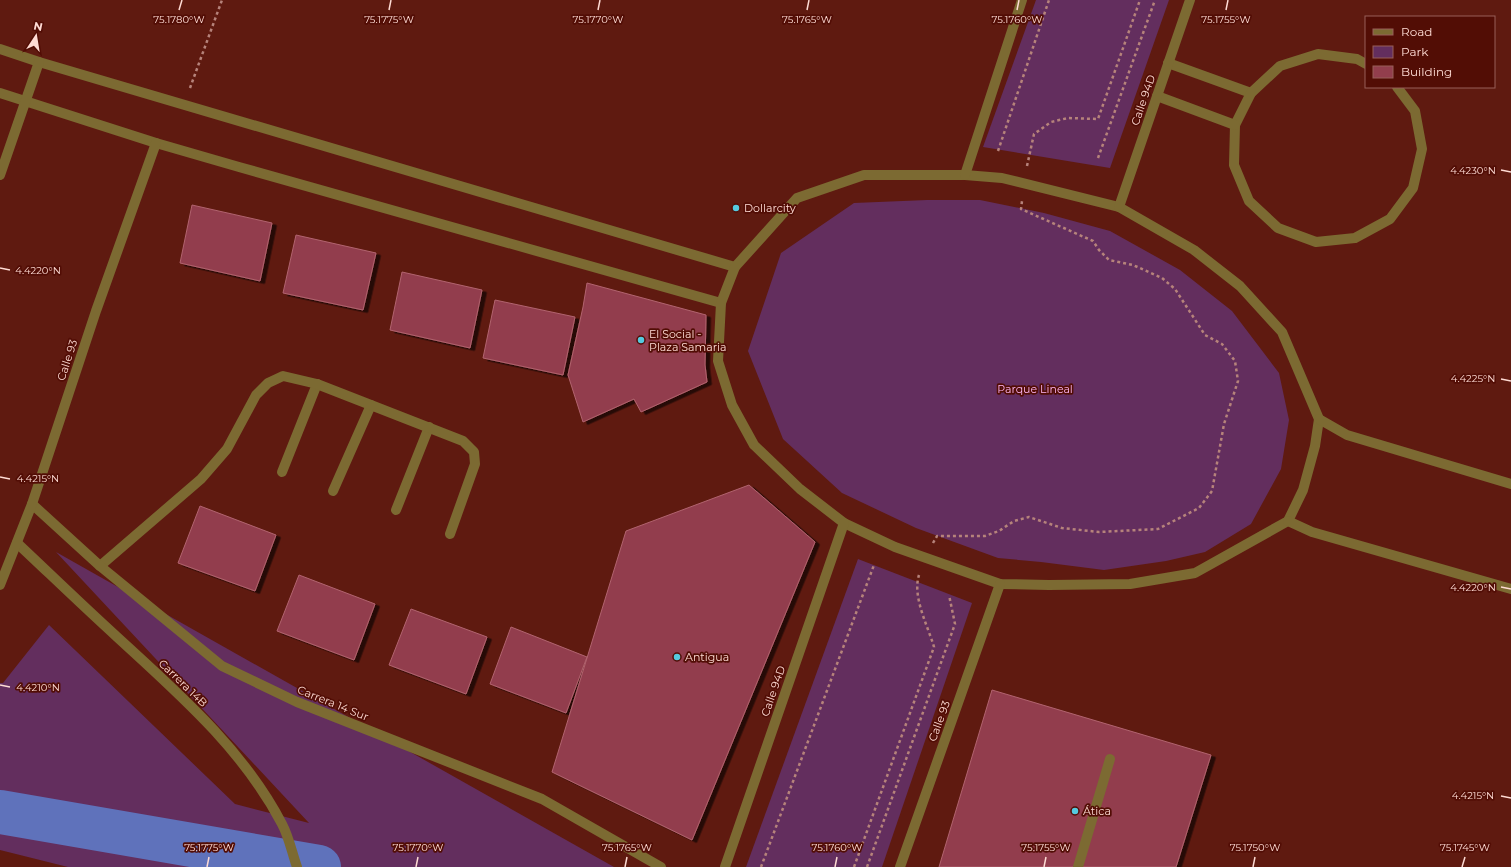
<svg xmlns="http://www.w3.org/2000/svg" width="1511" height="867" font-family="Montserrat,sans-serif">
<defs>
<filter id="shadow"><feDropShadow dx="4.5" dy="2.5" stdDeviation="0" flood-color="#0009"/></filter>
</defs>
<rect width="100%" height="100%" fill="#5f1a10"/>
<!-- green -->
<g fill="#632e5e">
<path d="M1036,0H1169L1110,168L983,147Z"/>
<path d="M927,200H980L1044,213L1110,231L1180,270L1232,311L1279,373L1289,420L1281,469L1251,524L1205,552L1166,561L1104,570L1041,562L998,558L916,528L842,493L783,439L748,351L781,253L854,203Z"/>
<path d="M56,552L614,867H68L0,850V683H3L49,625L235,804L309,823Z"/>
<path d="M858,559L972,603L882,867H746Z"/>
</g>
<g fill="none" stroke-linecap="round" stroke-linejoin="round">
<!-- river -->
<path stroke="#5f72bb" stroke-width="44" d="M0,812L319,867"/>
</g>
<!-- building -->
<g fill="#923e4d" stroke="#b2636f" filter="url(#shadow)">
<path d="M192,205L272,223L260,281L180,263Z"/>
<path d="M296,235L376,253L363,310L283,293Z"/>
<path d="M402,272L482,290L470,348L390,330Z"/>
<path d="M587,283L706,315L705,365L707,382L641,412L634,399L583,422L568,375L583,307Z"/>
<path d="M495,300L575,317L563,375L483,358Z"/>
<path d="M749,485L815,542L692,840L552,772L626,531Z"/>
<path d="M200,506L276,535L255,591L178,563Z"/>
<path d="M299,575L375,604L354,660L277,631Z"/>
<path d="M411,609L487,637L466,694L389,665Z"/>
<path d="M511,627L587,657L566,713L490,684Z"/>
<path d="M992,690L1211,755L1176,867H939Z"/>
</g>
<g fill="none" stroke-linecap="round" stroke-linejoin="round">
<!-- path -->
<g stroke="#b6837b" stroke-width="2.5" stroke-dasharray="3 3" stroke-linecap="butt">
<path d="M190,88L222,0"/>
<path d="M998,151L1049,0"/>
<path d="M1098,158L1155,0"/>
<path d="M1027,166L1034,134L1051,122L1068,118L1098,119L1140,0"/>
<path d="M933,543L937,536H985L999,531L1014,521L1029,517L1062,528L1099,532L1158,529L1199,508L1212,491L1224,424L1238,381L1235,361L1222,344L1205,335L1175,289L1162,278L1133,265L1109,260L1099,250L1093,241L1021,209L1022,201"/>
<path d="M761,867L874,565"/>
<path d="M854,867L934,647C928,626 912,597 919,575"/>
<path d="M867,867L955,624L949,595"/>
</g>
<!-- lane -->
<g stroke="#7c6a32" stroke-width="10">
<path d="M1168,63L1251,93"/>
<path d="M1366,64L1357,59L1318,54L1280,66L1251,93L1235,125L1234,165L1249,201L1278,228L1316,242L1355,238L1390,219L1413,188L1422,149L1415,111L1397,87"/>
<path d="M1157,96L1235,125"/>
<path d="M282,472L317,384"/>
<path d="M333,491L371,405"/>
<path d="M396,510L429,427"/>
<path d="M100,566L201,479L227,449L256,395L268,383L283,376L317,384L463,441L474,452L475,464L450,534"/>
<path d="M1078,867L1110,759"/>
</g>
<!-- street -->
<g stroke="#7c6a32" stroke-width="10">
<path d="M0,49L39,62L735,267"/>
<path d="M0,93L156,143L239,167L721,303"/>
<path d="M0,175L39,62"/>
<path d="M864,175H965L1002,178L1119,207L1194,250L1240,286L1282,332L1319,419L1315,446L1303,490L1288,521L1195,573L1130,584L1049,585L1000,584L895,547L844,523L800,489L754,445L732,405L718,361L721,303L735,267L797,198Z"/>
<path d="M965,175L1022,0"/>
<path d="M1119,207L1190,0"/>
<path d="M1319,419L1347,435L1511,484"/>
<path d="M32,504L100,566L222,666L297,702L542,799L661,867"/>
<path d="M1288,521L1312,532L1511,589"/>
<path d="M17,543C50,574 83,606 116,636C178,693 243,749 282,824C289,837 292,853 297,867"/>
<path d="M0,585L32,504L96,311L156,143"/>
<path d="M725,867L844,523"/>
<path d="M900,867L1000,584"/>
</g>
</g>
<!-- ticks -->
<path fill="none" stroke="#fedbd4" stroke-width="1.5" d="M179,10L182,0M389,10L391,0M598,10L600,0M807,10L809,0M1017,10L1019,0M1226,10L1228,0M1501,170L1511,172M0,268L10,270M1501,379L1511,381M0,477L10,479M1501,587L1511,589M0,685L10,687M1501,796L1511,798M207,867L209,857M416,867L418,857M625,867L627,857M835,867L837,857M1044,867L1046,857M1253,867L1255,857M1462,867L1465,857"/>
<!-- markers -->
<g fill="#55cadf" stroke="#520d05" stroke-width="1.5">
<circle cx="736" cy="208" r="4"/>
<circle cx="641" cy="340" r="4"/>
<circle cx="677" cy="657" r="4"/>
<circle cx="1075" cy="811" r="4"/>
</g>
<g text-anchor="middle" stroke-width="3.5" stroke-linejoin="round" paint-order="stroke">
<!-- street labels -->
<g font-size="11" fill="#fedbd4" stroke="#520d05">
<text transform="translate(1143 100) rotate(-71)" y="4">Calle 94D</text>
<text transform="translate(67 360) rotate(-72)" y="4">Calle 93</text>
<text transform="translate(183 683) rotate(44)" y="4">Carrera 14B</text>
<text transform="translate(773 691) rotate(-71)" y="4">Calle 94D</text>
<text transform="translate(333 703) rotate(22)" y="4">Carrera 14 Sur</text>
<text transform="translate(939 721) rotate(-70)" y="4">Calle 93</text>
</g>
<!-- poi labels -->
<g font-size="11" fill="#fedbd4" stroke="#520d05" text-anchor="start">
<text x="744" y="212">Dollarcity</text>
<text x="649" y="338">El Social -<tspan x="649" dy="13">Plaza Samaria</tspan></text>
<text x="685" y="661">Antigua</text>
<text x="1083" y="815">Ática</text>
</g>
<!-- park labels -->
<g font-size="11" fill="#feb6f5" stroke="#520d05">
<text x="1035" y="393">Parque Lineal</text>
</g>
</g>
<g font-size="10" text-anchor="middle" fill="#fedbd4" stroke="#520d05" stroke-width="3.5" stroke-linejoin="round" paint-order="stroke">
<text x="179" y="23">75.1780°W</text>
<text x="389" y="23">75.1775°W</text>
<text x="598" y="23">75.1770°W</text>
<text x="807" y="23">75.1765°W</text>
<text x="1017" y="23">75.1760°W</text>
<text x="1226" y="23">75.1755°W</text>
<text x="1473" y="174">4.4230°N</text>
<text x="38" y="274">4.4220°N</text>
<text x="1473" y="382">4.4225°N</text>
<text x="38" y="482">4.4215°N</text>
<text x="1473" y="591">4.4220°N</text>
<text x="38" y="691">4.4210°N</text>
<text x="1473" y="799">4.4215°N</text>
<text x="209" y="851">75.1775°W</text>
<text x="418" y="851">75.1770°W</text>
<text x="627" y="851">75.1765°W</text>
<text x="837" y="851">75.1760°W</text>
<text x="1046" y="851">75.1755°W</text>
<text x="1255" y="851">75.1750°W</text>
<text x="1465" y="851">75.1745°W</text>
</g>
<!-- legend -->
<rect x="1365" y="16" width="130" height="72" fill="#520d05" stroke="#975f58"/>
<rect x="1373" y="29" width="20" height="6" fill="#7c6a32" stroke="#975f58"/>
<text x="1401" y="36" font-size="12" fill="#fedbd4">Road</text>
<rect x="1373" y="46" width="20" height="12" fill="#632e5e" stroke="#975f58"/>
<text x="1401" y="56" font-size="12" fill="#fedbd4">Park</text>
<rect x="1373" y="66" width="20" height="12" fill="#923e4d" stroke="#975f58"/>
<text x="1401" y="76" font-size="12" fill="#fedbd4">Building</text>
<!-- north arrow -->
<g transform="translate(36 36) rotate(12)" stroke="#520d05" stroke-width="3" paint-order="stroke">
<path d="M0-3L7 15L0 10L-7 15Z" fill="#fedbd4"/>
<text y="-6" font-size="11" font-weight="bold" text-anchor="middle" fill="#fedbd4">N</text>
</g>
</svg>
